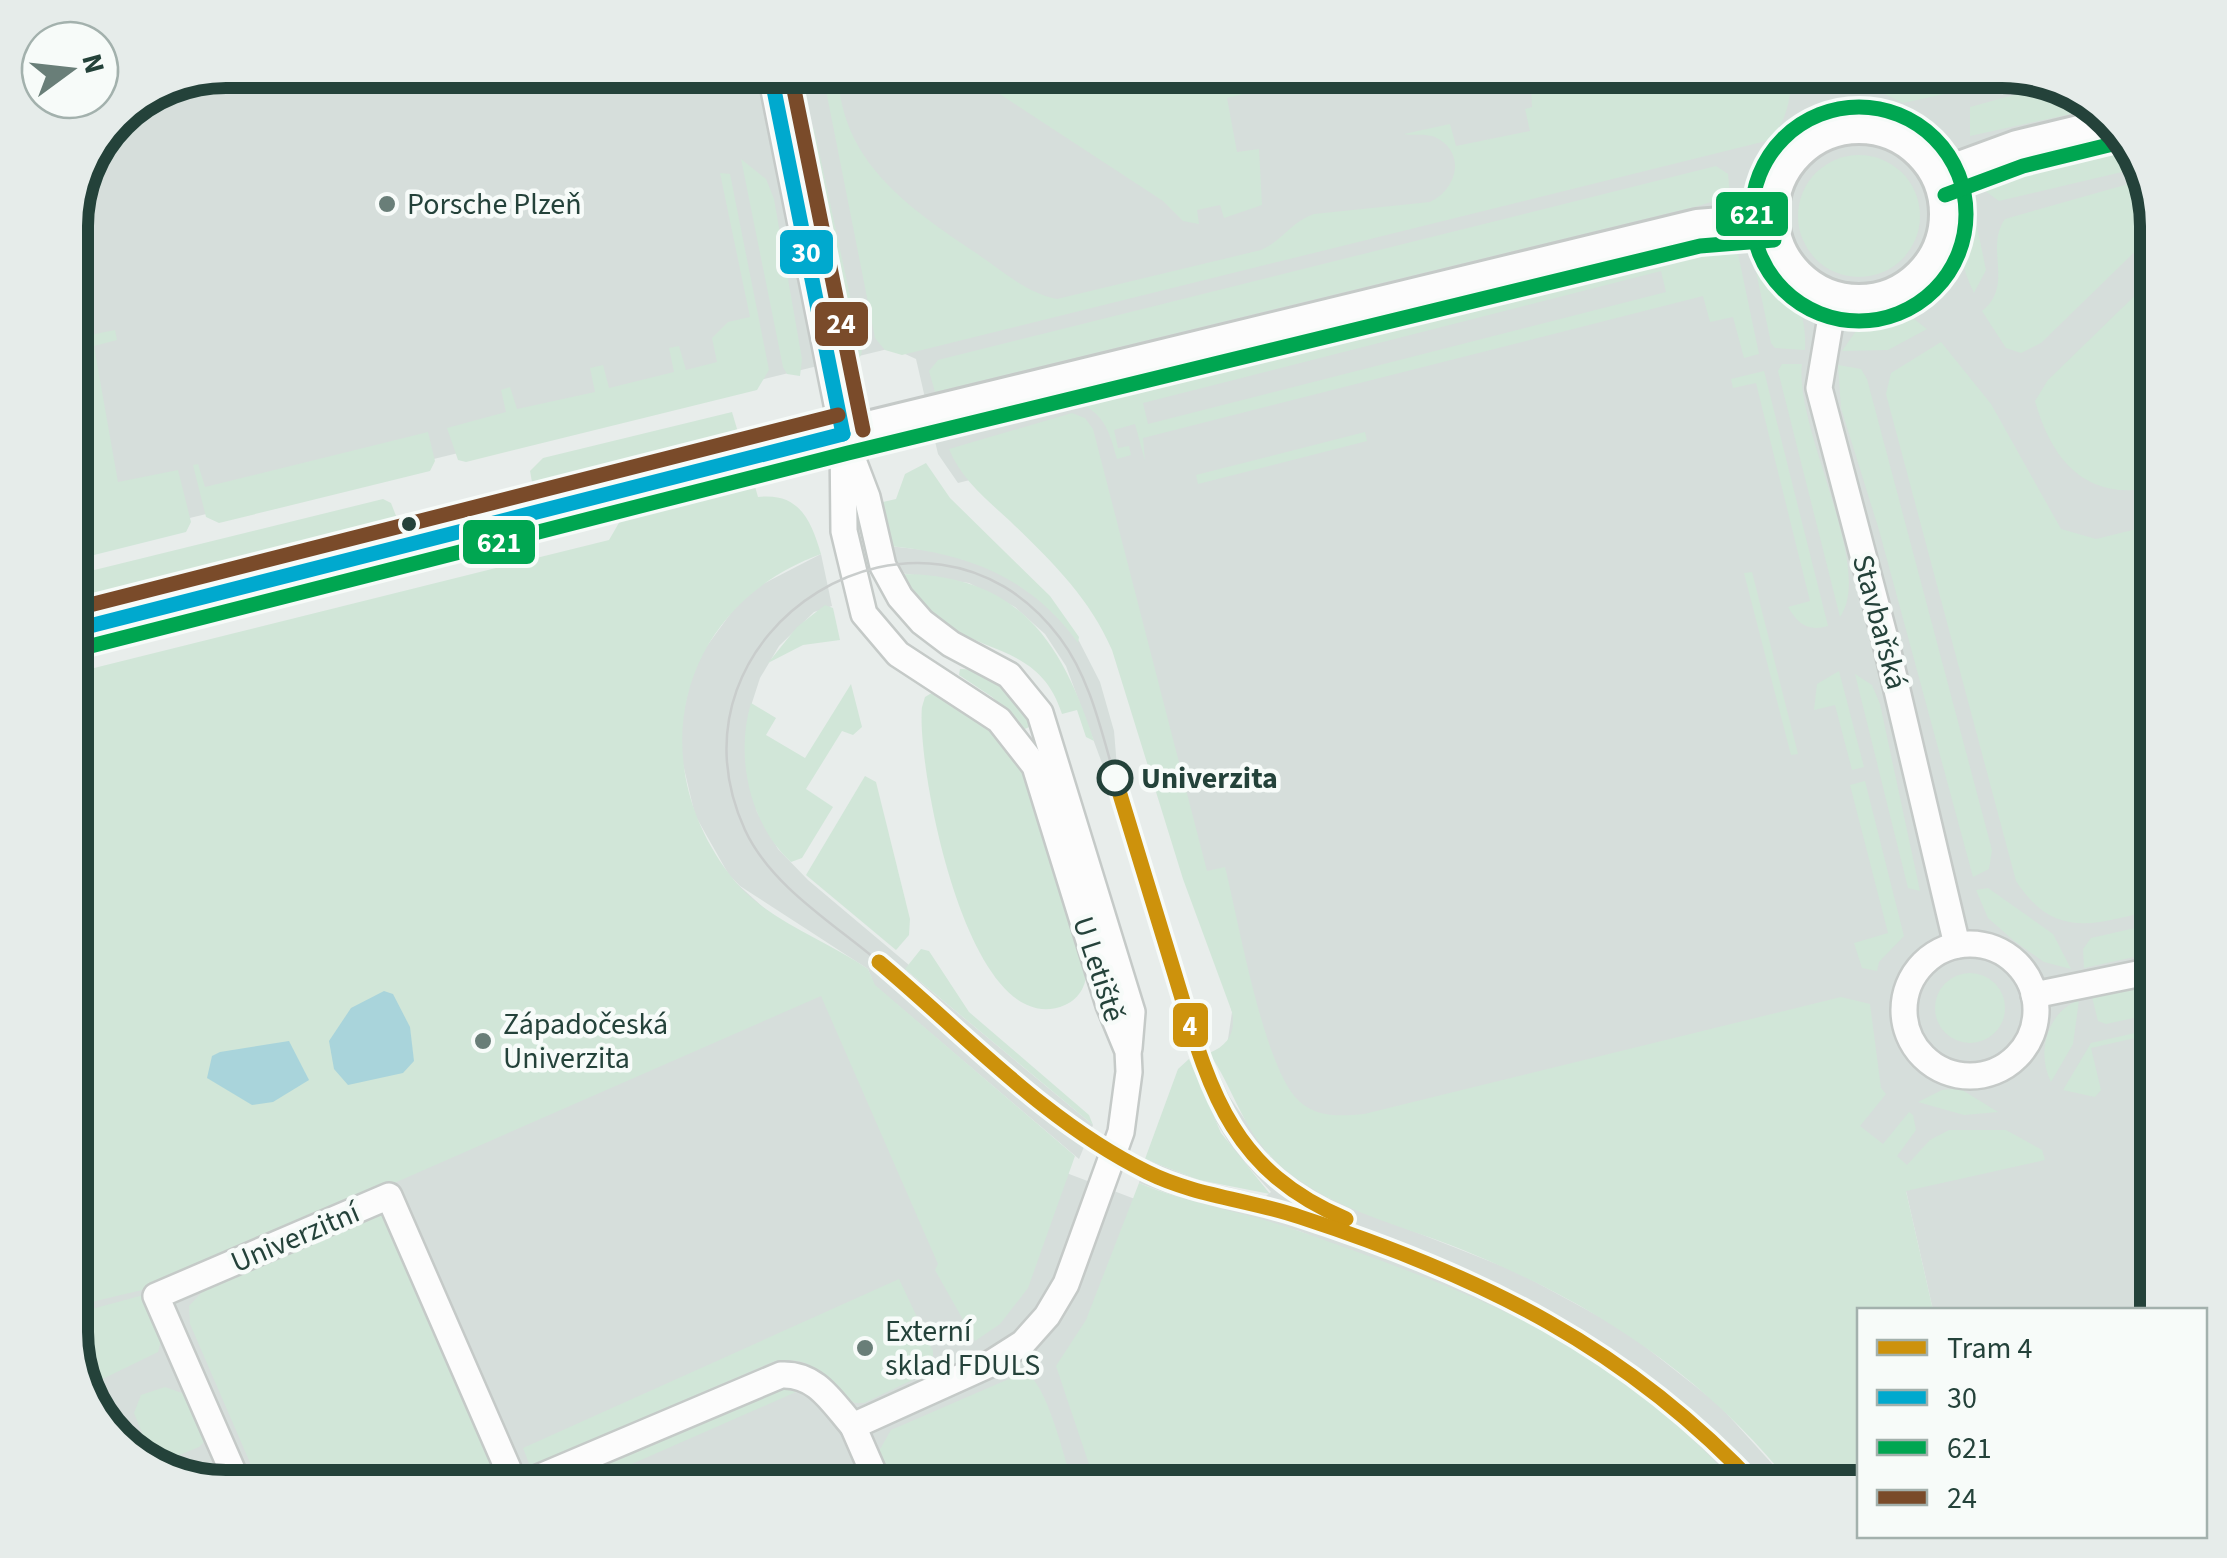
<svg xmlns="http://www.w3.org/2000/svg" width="2227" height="1558" font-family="'Source Sans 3',sans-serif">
<rect width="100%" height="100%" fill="#e8edeb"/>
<!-- built -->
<g fill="#d6dedb">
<path d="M226,70H2001L2088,97L2141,156L2157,225V1310H1933L1906,1191L1297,1160L1228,1039L1232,1012L1078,453L958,483L938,454L916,359L892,348L70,547V216L116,115Z"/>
<path d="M889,546L942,552L1000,572L1046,604L1079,641L1100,682L1114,731L1117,767L1179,974L1189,987L1209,1053L1229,1096L1269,1155L1329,1198L1517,1272L1624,1330L1718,1404L1794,1488H1741L1641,1394L1581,1352L1521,1320L1299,1231L1193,1203L1139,1183L1145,1159L1199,1180L1266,1196L1271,1192L1234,1151L1204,1102L1106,774L1066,666L1045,634L1015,607L969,583L900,573Z"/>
<path d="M821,554L832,606L814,612L779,646L760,678L749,712L746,765L757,812L778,849L808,880L909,965L906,970L1093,1125L1079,1159L874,985L868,969L740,886L729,875L695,815L682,760V719L691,678L704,650L739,602L759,586Z"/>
<path d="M70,674L689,815L717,866L1056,1169L1240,1239L1702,1488H226L139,1461L91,1410L70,1342Z"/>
</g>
<!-- green -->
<g fill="#d1e6d8" fill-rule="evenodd">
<path d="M822,70H838C839,161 909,208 976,253C1001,270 1026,293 1057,299L1261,250C1282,241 1292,221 1314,214L1430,202C1457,190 1467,152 1435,137C1425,133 1411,136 1404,134L1450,124L1456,146L1530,131L1525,109L1532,107L1530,70H1791C1792,95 1787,126 1766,141L902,355L885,350L875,338Z"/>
<path d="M963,70H1244L1248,93L1227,98L1237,152L1259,149L1262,205L1224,218L1220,205L1197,210L1199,224L1183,221L1163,201Z"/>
<path d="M1861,70H2001L2023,77L1903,103L1881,92Z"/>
<path d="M2050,85L2088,97L2098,108L1970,136V107Z"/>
<path d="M814,128L862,352L857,364L846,343L815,223L810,129Z"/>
<path d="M2125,139L2141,156L2143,167L1999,201L1984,190L2023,164Z"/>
<circle cx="1859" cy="216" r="61"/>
<path d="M741,159L766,179L774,199L802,359L800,376L787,374L783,367Z"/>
<path d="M1716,166L1728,174L1730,195L1702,205L935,392L929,371L938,360Z"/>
<path d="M720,173L730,174L769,370L757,390L466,462L458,460L447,428L506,412L501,390L510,387L517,409L595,392L590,368L603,365L609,388L674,372L669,348L679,346L686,370L717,362L712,338L728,322L750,317Z"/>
<path d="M2146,179L2157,230L2041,343L2021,353L2006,348L1982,311C2015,285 1984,249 2005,219Z"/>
<path d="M1973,207L1986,270L1974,293C1960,264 1954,236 1973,207Z"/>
<path d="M1699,243L1737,249L1759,354L1744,358L1733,317L1710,322L1703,296L1143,438L1145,461L1135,424L1114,430L1118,448L1129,446L1131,455L1117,459C1108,427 1104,413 1073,400ZM1661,271L1666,292L1148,424L1143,403Z"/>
<path d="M1753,257C1790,280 1807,307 1805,350L1775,348L1771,343Z"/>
<path d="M2157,274V487C2089,502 2053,465 2035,401L2048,380Z"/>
<path d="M1886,311L1914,319L1927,329L1888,350L1842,351L1858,328Z"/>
<path d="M115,330L117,340L94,346L118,482L178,470L191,522L186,532L70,561V504L82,464L81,436L90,434L70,339Z"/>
<path d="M1941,342L1991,404L2061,529L2096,539L2157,524V909C2097,923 2056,942 2016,881L1886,394L1891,373Z"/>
<path d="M1782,364H1802C1794,428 1875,568 1840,617L1778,371Z"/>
<path d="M1838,365L1861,369L1867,379L1992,850L1989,869L1973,877L1879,530L1841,408Z"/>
<path d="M1764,371L1828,626C1808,632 1798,624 1788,607L1810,601L1756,383L1733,388L1731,379Z"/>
<path d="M732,412L740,439L590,478L532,482L530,471L543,458Z"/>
<path d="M1072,413L1085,418L1093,429L1207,871L1225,867C1238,918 1264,1070 1299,1101C1317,1118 1341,1116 1364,1114L1841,997L1870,1004L1881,1088L1886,1094L1860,1126L1883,1144L1909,1112L1913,1115L1916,1130L1897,1156L1907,1165L1930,1140L1949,1130H2006L2042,1150L2045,1160L1906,1191L1933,1310H1860L1859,1488H1794C1706,1376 1594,1303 1463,1250C1404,1226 1332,1210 1283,1168C1242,1132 1237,1094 1209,1053C1228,1046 1236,1032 1232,1012L1183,879L1112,650C1089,597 1051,561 1010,521C987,500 961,479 949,449Z"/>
<path d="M428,432L435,461L430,471L219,523L206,517L193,465L198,464L205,487Z"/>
<path d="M1365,432L1367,441L1198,484L1196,475Z"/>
<path d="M926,463L950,498L1050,596L1079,637L1078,643C1031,578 968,553 889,546L883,502L896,499L905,474Z"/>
<path d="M754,483L758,497C799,492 811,520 821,554C681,605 640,757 730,875C761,918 825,939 868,969L875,985L1075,1156L1028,1288L1000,1324L975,1341L935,1270L938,1264L821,996L159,1286L70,1307V674L609,540L627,509Z"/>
<path d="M383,499L391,503L398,521L368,533L70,608V576Z"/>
<path d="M1752,572L1798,754L1791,755L1744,573Z"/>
<path d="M900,574C1017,574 1061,639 1094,741L1086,737L1077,710L1062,714C1042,651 994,655 948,626C927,613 913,594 900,574Z"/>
<path d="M825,605L833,608L840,640L803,645L768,663L797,627Z"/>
<path d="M960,669C991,667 1024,698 1029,727L1025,729L992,697L959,675Z"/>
<path d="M1839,671L1864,767L1852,770L1835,705L1814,710L1817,684Z"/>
<path d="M1855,674L1872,685L1880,704L1920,891L1908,888Z"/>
<path d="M851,684L862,727L853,735L842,731L806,789L833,807L802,858L791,862C749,823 735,756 751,703L776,718L766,735L805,758Z"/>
<path d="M935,691L990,725L1025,772L1087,967C1087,983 1081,998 1065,1005C968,1047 916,765 922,707L925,697Z"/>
<path d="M865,776L876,782L910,919L909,935L896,950L806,875Z"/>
<path d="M1865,781L1904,936L1879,962L1877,971L1862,968L1854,943L1888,933L1850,785Z"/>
<path d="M1988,888L2053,934L2071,969L2044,962L2013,940L1988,918L1976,890Z"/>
<path d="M2157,923V952L2084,968L2083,949L2091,938Z"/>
<path d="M921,949L929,951L969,1012L1089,1115L1093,1125L905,969Z"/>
<circle cx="1970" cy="1008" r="35"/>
<path d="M2157,983V1013L2106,1024L2098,1021L2092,997Z"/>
<path d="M2079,1000L2073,1044L2051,1082C2036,1053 2047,1012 2079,1000Z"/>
<path d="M2157,1028V1033L2091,1048L2101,1090L2095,1097L2063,1090L2091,1043Z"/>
<path d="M1189,1059L1221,1133L1270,1194L1199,1180L1145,1159L1178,1069Z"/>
<path d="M1959,1088L1998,1112L1964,1115L1918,1102L1942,1090Z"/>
<path d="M1139,1183C1191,1205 1246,1212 1299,1231C1405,1269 1518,1308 1611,1372C1660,1405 1700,1446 1741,1488H1097L1056,1366L1086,1320Z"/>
<path d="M389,1210L496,1473L479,1488H261L190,1324L189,1306L203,1291Z"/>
<path d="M899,1279L933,1351V1368L927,1373L864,1403H855C819,1386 826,1355 775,1361L530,1466L523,1448Z"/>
<path d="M147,1294L162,1337L158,1352L84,1388L70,1342V1315Z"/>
<path d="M1025,1372C1048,1384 1065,1462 1074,1488H891L879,1451L891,1430Z"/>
<path d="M165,1387L190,1396L207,1439L199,1447L165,1461L150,1452L134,1413L141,1395Z"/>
<path d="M780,1388L796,1392L577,1488L580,1476Z"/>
</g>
<!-- water -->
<g fill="#a9d4db">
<path d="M384,991L393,994L410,1027L414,1061L403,1073L348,1085L334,1069L329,1041L351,1008Z"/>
<path d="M289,1041L309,1080L273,1102L252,1105L207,1078L212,1056L220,1052Z"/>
</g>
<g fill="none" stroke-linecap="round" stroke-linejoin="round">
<!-- minor casing -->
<g stroke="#c5cac8" stroke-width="30">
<g id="minor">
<path d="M770,70L843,434L867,497L883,566L900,597L922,622L951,644L1009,675L1040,713L1132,1012L1129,1048"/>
<path d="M1834,299L1819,388L1884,635L1957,945"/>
<circle cx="1970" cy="1010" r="66"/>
<path d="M2034,995L2157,970"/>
<path d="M853,1426L880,1488"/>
<path d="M240,1488L156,1296L389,1196L516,1487"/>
<path d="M514,1488L781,1375C816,1373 832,1402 853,1426L990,1364L1023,1343L1047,1316L1066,1284L1121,1132L1129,1072L1128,1051L1109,1005L1035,766L999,720L898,654L864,614L844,531L843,434"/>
</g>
</g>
<!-- tertiary casing -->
<g stroke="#c5cac8" stroke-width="38">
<g id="tertiary">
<circle cx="1859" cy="214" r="87"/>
<path d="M1938,176L2017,147L2112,124"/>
<path d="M70,631L843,434L1697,226L1772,220"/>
</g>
</g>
<!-- minor -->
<use href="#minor" stroke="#fcfcfc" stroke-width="25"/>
<!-- tertiary -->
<use href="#tertiary" stroke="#fcfcfc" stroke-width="32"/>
<!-- tram -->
<path stroke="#c9cdcc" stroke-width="2.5" d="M879,962C833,923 771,886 745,830C653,629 927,460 1060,638C1090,678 1101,730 1115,778"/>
<!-- bus-1 casing -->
<g stroke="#f7fbf9" stroke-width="22">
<g id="bus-1">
<path d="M770,70L843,434"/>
<path d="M70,631L843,434"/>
</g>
</g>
<!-- bus-2 casing -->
<g stroke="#f7fbf9" stroke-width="22">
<g id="bus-2">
<circle cx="1859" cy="214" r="107"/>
<path d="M1945,195L2023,166L2117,143"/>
<path d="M75,650L848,453L1700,246L1774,240"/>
</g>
</g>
<!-- bus-3 casing -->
<g stroke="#f7fbf9" stroke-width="22">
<g id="bus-3">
<path d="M790,70L863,430"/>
<path d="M70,610L838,415"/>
</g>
</g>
<!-- bus-1 -->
<use href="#bus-1" stroke="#00a9ce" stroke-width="15"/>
<!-- bus-2 -->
<use href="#bus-2" stroke="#00a651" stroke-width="15"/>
<!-- bus-3 -->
<use href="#bus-3" stroke="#7a4b2a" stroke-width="15"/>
<!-- tram-1 casing -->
<g stroke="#f7fbf9" stroke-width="22">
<g id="tram-1">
<path d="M1115,778C1135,844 1155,909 1175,975C1209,1087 1228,1169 1346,1219"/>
<path d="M879,962C965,1034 1045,1122 1147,1172C1195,1196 1250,1200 1300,1217C1481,1276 1627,1347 1758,1488"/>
</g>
</g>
<!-- tram-1 -->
<use href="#tram-1" stroke="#cd920c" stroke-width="15"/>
</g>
<!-- markers -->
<g fill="#697e78" stroke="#f7fbf9" stroke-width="4">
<circle cx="387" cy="204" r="10"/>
<circle cx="483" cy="1041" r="10"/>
<circle cx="865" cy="1348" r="10"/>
</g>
<circle fill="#24423a" stroke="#f7fbf9" stroke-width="4" cx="409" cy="524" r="9"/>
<circle fill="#f7fbf9" stroke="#24423a" stroke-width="5" cx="1115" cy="778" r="16"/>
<g text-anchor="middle" stroke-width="9" stroke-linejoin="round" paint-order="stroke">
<!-- poi labels -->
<g font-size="30" fill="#24423a" stroke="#f7fbf9" text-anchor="start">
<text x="407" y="214">Porsche Plzeň</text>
<text x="503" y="1034">Západočeská<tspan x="503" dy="34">Univerzita</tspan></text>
<text x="885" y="1341">Externí<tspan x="885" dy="34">sklad FDULS</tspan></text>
</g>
<!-- street labels -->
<g font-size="30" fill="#24423a" stroke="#f7fbf9">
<text transform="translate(1880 622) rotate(75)" y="10">Stavbařská</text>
<text transform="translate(1099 969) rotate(72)" y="10">U Letiště</text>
<text transform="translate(295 1237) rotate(-23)" y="10">Univerzitní</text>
</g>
<!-- stop labels -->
<g font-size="30" font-weight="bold" fill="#24423a" stroke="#f7fbf9" text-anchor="start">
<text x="1141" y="788">Univerzita</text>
</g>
</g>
<!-- crop -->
<path d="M0 0H2227V1558H0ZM226 88H2002A138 138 0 0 1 2140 226V1332A138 138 0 0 1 2002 1470H226A138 138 0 0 1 88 1332V226A138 138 0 0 1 226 88Z" fill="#e6ecea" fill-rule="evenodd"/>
<path fill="none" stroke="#24423a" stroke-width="12" d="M226 88H2002A138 138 0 0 1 2140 226V1332A138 138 0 0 1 2002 1470H226A138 138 0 0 1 88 1332V226A138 138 0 0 1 226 88Z"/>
<g stroke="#f7fbf9" stroke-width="4">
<rect x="1714" y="190" width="76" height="48" rx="10" fill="#00a651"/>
<rect x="778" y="228" width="57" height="48" rx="10" fill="#00a9ce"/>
<rect x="813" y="300" width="57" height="48" rx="10" fill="#7a4b2a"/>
<rect x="461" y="518" width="76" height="48" rx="10" fill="#00a651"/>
<rect x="1171" y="1001" width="39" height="48" rx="10" fill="#cd920c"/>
</g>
<g font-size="28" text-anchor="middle" font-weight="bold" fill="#fff">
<text x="1752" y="224">621</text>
<text x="806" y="262">30</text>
<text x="841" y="333">24</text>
<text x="499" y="552">621</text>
<text x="1190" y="1035">4</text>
</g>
<!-- legend -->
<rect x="1857" y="1308" width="350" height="230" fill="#f7fbf9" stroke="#a3b1ad" stroke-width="2.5"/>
<rect x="1877" y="1340" width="50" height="15" fill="#cd920c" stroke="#a3b1ad" stroke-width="2.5"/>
<text x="1947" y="1358" font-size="30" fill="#24423a">Tram 4</text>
<rect x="1877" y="1390" width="50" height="15" fill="#00a9ce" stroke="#a3b1ad" stroke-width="2.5"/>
<text x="1947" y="1408" font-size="30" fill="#24423a">30</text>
<rect x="1877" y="1440" width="50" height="15" fill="#00a651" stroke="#a3b1ad" stroke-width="2.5"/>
<text x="1947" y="1458" font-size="30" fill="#24423a">621</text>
<rect x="1877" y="1490" width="50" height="15" fill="#7a4b2a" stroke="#a3b1ad" stroke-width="2.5"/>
<text x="1947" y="1508" font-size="30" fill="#24423a">24</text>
<!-- north arrow -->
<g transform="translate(70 70) rotate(75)"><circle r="48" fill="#f7fbf9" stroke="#a3b1ad" stroke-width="2.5"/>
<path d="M0-8L18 38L0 25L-18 38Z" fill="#697e78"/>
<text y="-15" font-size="28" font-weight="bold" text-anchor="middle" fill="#24423a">N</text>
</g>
</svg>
